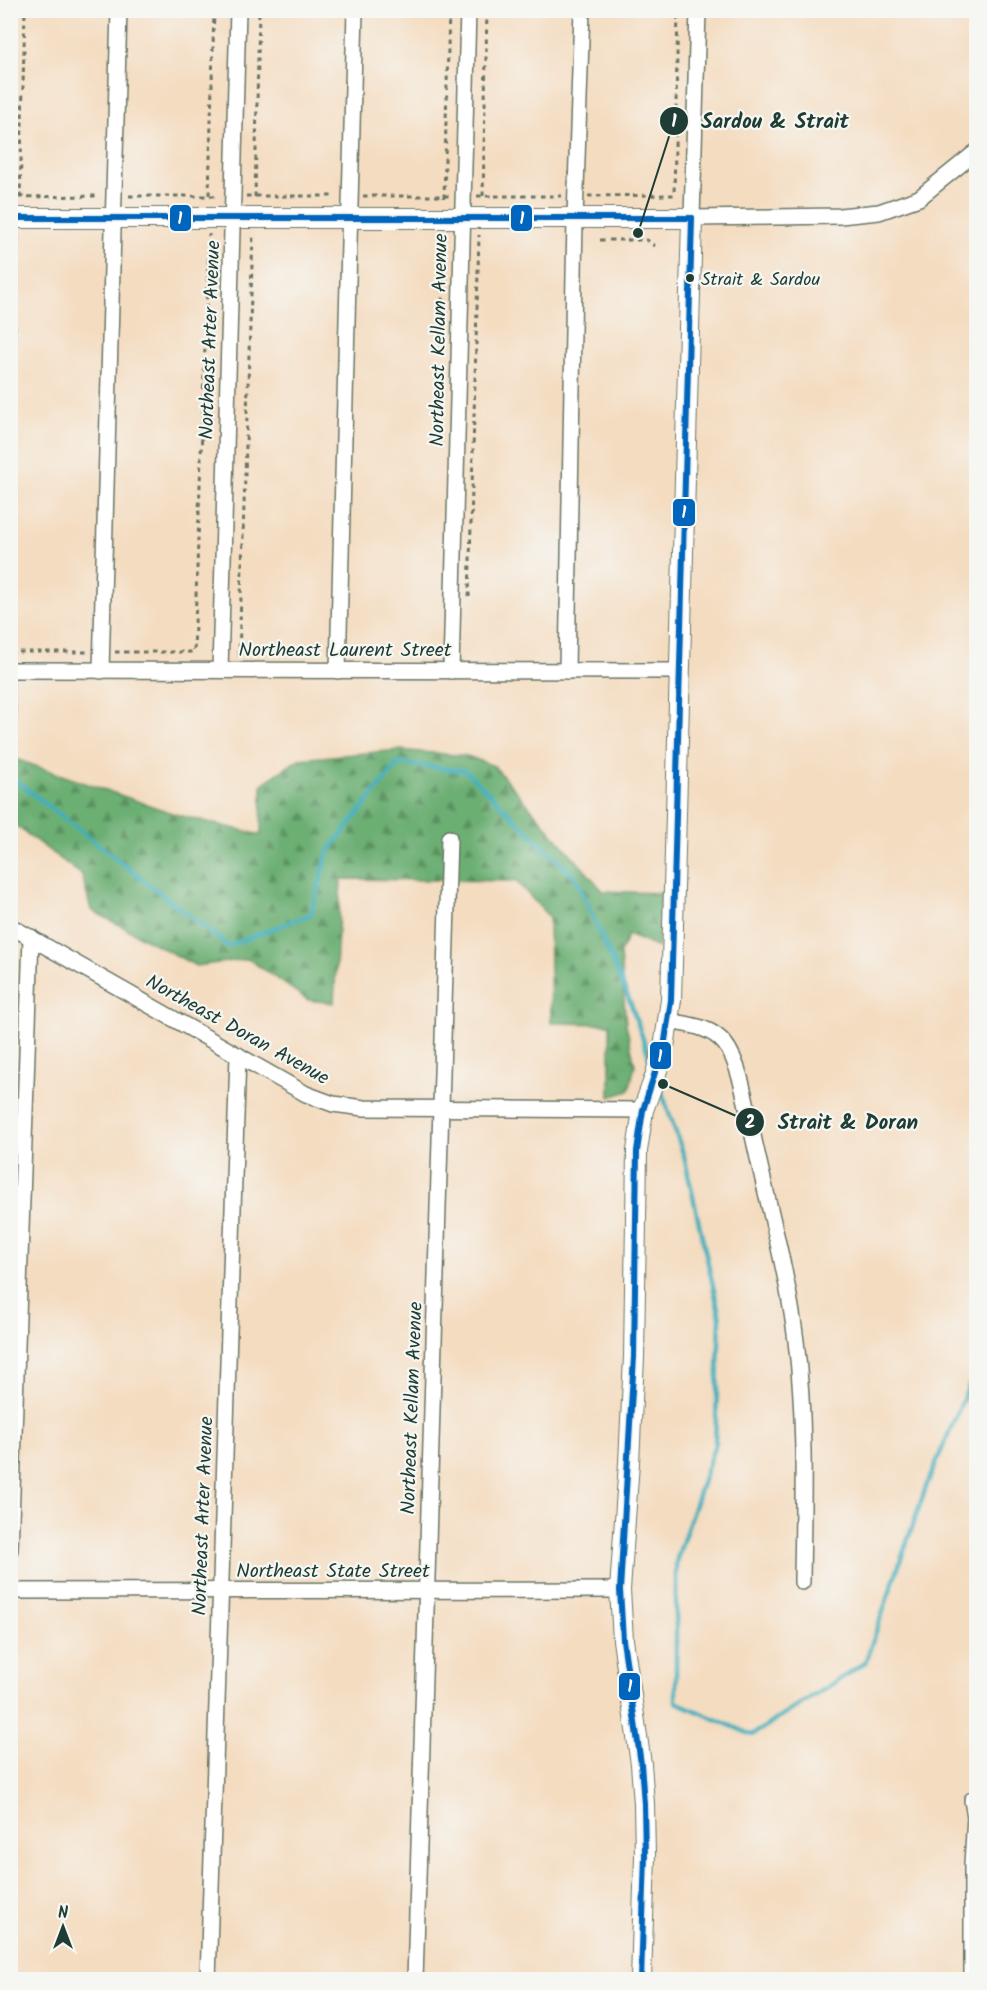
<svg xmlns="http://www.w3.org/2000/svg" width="987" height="1990" font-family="Kalam,sans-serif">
<defs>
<pattern id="forest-firs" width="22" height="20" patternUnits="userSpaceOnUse" patternTransform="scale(1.5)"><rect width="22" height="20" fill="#6caf73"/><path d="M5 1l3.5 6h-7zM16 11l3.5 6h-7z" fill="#58905f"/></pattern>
</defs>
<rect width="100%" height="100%" fill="#f6f6f2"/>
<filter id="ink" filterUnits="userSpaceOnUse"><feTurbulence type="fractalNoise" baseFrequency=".0167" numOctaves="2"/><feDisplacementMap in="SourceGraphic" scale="12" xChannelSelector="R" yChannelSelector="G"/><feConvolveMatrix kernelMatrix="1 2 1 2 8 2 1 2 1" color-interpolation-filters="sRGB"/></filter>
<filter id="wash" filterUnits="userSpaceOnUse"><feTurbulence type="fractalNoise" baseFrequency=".008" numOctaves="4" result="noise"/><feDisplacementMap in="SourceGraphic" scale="24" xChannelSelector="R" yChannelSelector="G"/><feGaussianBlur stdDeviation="1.35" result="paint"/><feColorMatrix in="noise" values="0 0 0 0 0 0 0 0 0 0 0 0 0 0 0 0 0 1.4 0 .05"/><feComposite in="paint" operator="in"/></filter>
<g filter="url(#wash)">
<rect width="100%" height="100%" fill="#f4dcc0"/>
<!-- forest -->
<path fill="url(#forest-firs)" stroke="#467654" stroke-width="1.5" d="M10,677H13L15,759L178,815L261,835L262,784L299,759L399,750L467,756L494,766L603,891L661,893L658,948L628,935L620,953L626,1024L635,1065L629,1091L610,1097V1024L551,1023L549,917L516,881L341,879L334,1003L308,1000L248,959L196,966L91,910L82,875L11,822Z"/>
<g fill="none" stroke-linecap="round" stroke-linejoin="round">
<!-- stream -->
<g stroke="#40afbb" stroke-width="4.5">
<path d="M10,776L228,946L311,914L328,852L398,763L466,771L576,878L631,1004L651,1062"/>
<path d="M659,1084L684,1156L720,1317L715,1444L676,1562V1702L752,1735L865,1663L926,1487L969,1385L976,1387"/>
</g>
</g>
</g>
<g filter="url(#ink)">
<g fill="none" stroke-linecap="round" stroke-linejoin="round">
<!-- minor casing -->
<g stroke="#6a7565" stroke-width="18">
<g id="minor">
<path d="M698,10L692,218L840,216L879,212L919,198L976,152"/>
<path d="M10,670L680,671"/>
<path d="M220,670L238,10"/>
<path d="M101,671L119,10"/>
<path d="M338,671L355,10"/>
<path d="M451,671L468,10"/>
<path d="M567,671L575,218L582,10"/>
<path d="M10,926L306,1094L333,1104L364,1108L643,1110"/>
<path d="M668,1021C689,1025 711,1026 725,1044C742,1065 749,1121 756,1149C770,1212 788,1276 796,1341C806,1421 803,1502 802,1582"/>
<path d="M10,1550L31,937"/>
<path d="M10,1591L620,1590"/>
<path d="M208,1980L238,1055"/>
<path d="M415,1980L449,838"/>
<path d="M972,1980V1864L975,1817L972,1800"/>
</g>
</g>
<!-- major casing -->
<g stroke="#6a7565" stroke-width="22">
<path id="major" d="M10,218H692L671,1000L665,1041L655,1077L643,1110L637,1151L634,1357L629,1463L620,1590L623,1640L641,1764L644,1804L645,1856L641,1980"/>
</g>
<!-- path -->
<g stroke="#6a7565" stroke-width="3" stroke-dasharray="4.5 4.5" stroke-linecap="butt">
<path d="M209,195L214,10"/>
<path d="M129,196H219"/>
<path d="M246,196H336"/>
<path d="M363,196H450"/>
<path d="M477,196H561"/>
<path d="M483,196L487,10"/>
<path d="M588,196L674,195L678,10"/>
<path d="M10,197L99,196"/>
<path d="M255,197L259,10"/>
<path d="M20,198L25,10"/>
<path d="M444,198L449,10"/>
<path d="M600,240H647L655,246"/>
<path d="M442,311L443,234"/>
<path d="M10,492L18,234"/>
<path d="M469,597L479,235"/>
<path d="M10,652H87"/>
<path d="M115,652H194L209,234"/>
<path d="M239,656L253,234"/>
</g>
<!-- minor -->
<use href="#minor" stroke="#fff" stroke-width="15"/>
<!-- major -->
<use href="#major" stroke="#fff" stroke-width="20"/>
<!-- bus-1 casing -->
<g stroke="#f6f6f2" stroke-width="10">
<g id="bus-1">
<path d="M10,218H692"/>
<path d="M641,1980L645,1856L644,1804L641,1764L623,1640L620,1590L634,1357L637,1151L643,1110L665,1041L671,1000L692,218"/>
</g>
</g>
<!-- bus-1 -->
<use href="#bus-1" stroke="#0065bd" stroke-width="6"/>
</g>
</g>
<!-- markers -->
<circle fill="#1f3d34" stroke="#f6f6f2" stroke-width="2" cx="690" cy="278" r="5"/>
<g text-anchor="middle" stroke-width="4.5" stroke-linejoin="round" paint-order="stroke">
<!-- bus labels -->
<g font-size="18" fill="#1f3d34" stroke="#f6f6f2" text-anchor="start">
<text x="701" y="285">Strait &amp; Sardou</text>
</g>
<!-- street labels -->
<g font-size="20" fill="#1f3d34" stroke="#f6f6f2">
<text transform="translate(209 340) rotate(-88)" y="7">Northeast Arter Avenue</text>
<text transform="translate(438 340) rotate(-89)" y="7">Northeast Kellam Avenue</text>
<text x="345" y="656">Northeast Laurent Street</text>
<text transform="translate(238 1029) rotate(29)" y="7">Northeast Doran Avenue</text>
<text transform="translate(411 1408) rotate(-88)" y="7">Northeast Kellam Avenue</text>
<text transform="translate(202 1516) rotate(-88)" y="7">Northeast Arter Avenue</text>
<text x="333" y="1577">Northeast State Street</text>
</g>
</g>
<!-- callouts -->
<path fill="none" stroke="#1f3d34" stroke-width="2" d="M638 233L674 121M663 1084L750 1122"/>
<g fill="#1f3d34" stroke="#f6f6f2" stroke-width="2">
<circle cx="638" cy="233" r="6"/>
<circle cx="663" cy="1084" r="6"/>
<circle cx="674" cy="121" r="15"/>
<circle cx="750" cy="1122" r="15"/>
</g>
<g font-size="18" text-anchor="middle" font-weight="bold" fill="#fff">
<text x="674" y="127">1</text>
<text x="750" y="1128">2</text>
</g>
<g font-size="21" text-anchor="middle" font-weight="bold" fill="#1f3d34" stroke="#f6f6f2" stroke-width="4.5" stroke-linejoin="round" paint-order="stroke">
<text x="775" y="128">Sardou &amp; Strait</text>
<text x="848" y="1129">Strait &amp; Doran</text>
</g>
<g stroke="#f6f6f2" stroke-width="2">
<rect x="169" y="204" width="23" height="28" rx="6" fill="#0065bd"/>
<rect x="510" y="204" width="23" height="28" rx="6" fill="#0065bd"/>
<rect x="672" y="498" width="24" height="29" rx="6" fill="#0065bd"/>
<rect x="649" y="1041" width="23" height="29" rx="6" fill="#0065bd"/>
<rect x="618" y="1672" width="23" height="29" rx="6" fill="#0065bd"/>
</g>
<g font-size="16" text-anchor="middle" font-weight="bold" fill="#fff">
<text x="180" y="224">1</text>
<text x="522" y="224">1</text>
<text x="684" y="518">1</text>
<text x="660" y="1062">1</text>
<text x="630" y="1692">1</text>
</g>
<!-- margin -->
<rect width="987" height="1990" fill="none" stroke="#f6f6f2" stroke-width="36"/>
<!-- north arrow -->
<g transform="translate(63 1927)" stroke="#f6f6f2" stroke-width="4.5" paint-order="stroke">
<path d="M0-4.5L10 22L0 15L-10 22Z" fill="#1f3d34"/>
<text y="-9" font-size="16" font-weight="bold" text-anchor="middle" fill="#1f3d34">N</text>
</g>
</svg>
